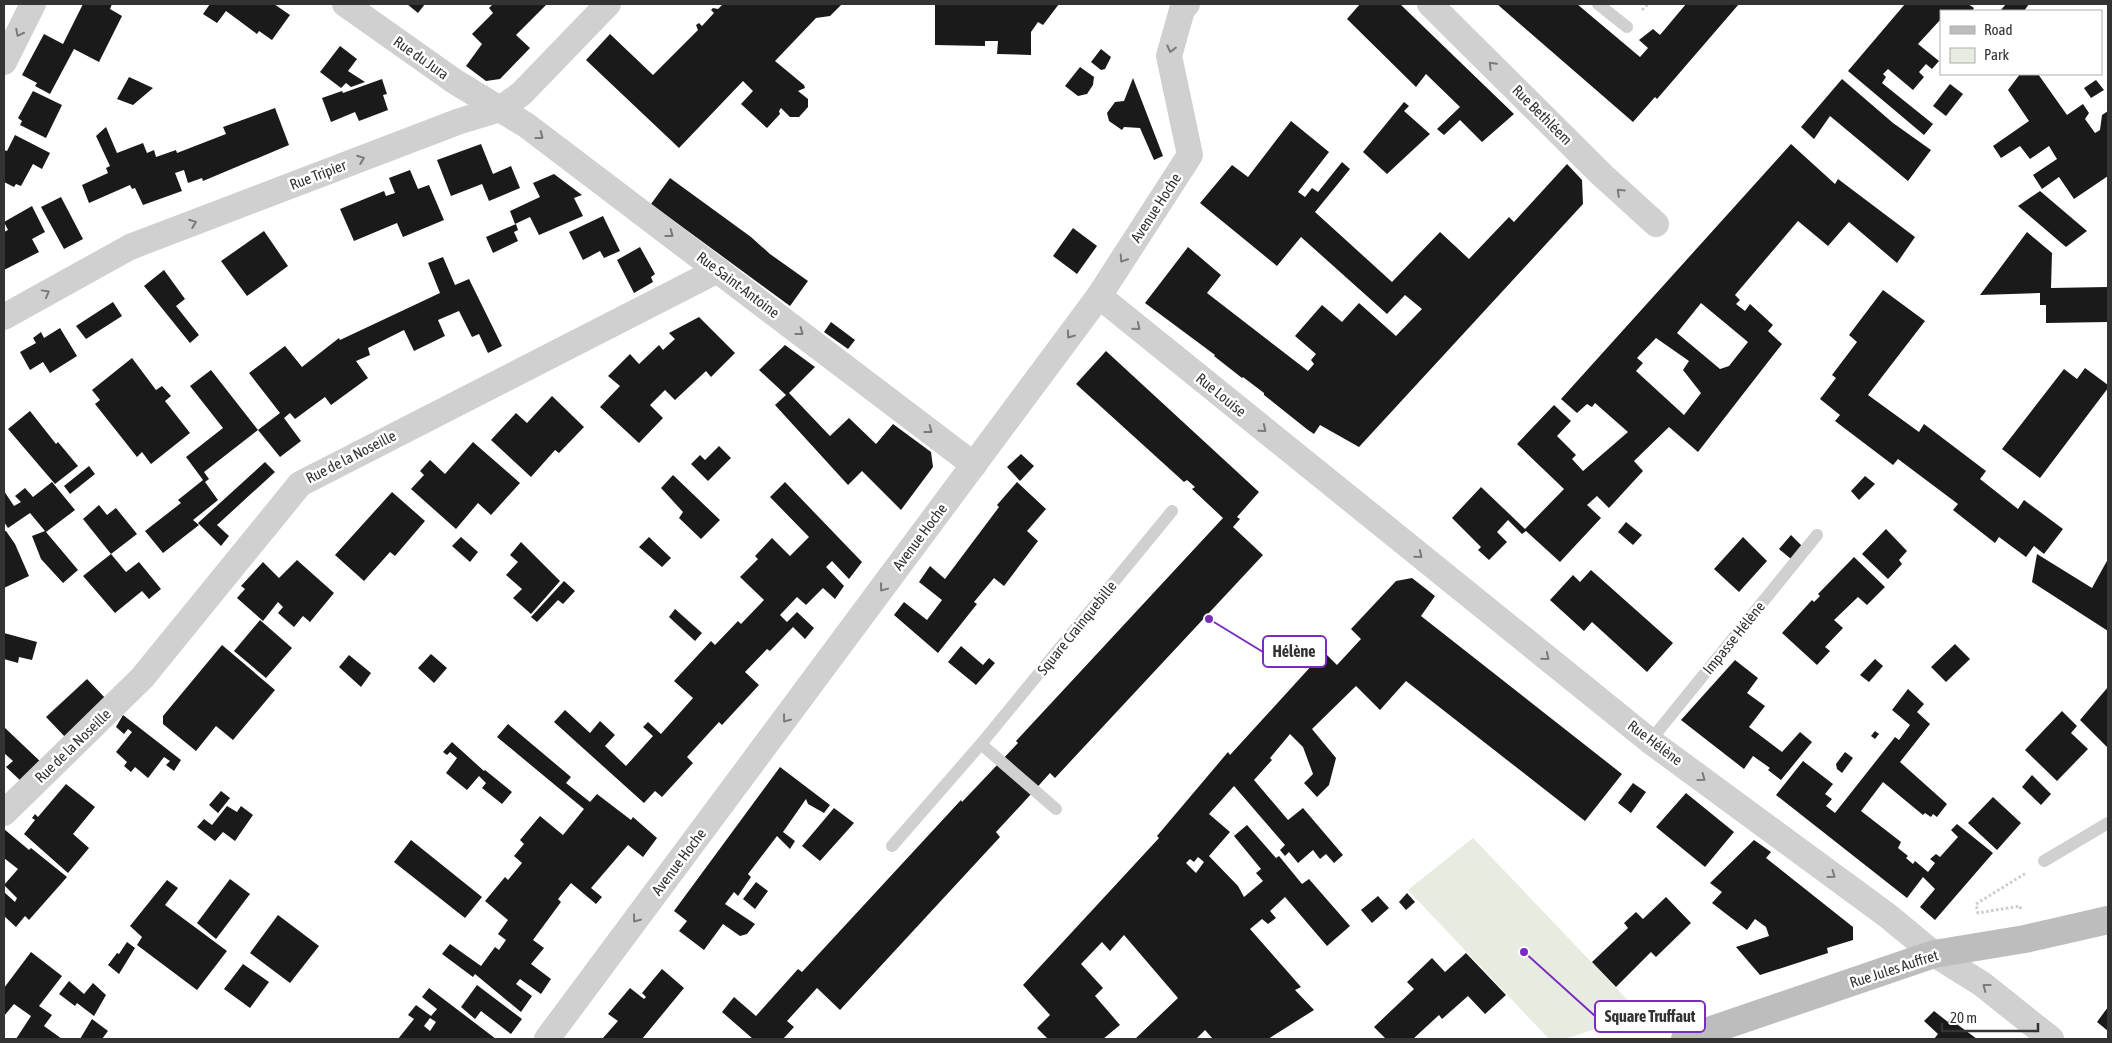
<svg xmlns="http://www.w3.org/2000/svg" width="2112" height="1043" font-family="'Asap Condensed',sans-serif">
<rect width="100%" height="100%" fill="#fff"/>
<!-- green -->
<path fill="#e6ecdf" d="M1473,838L1641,1014L1565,1039H1549L1408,890Z"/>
<!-- building -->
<g fill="#1a1a1a" fill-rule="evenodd">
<path d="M83,4H112L110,9L122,16L99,62L74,49L50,94L35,86L37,83L22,75L44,34L63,44Z"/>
<path d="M210,4H274L290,15L272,40L259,31L257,34L226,11L217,23L203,14Z"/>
<path d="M407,4H425L418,13Z"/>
<path d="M493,4H547L516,35L530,48L500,79L486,81L466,66L482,44L472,34L493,13L489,8Z"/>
<path d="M723,4H842L830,16L816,18L775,61L804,85L805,88L798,91L808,99V107L799,117H790L781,108L779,111L780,114L767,128L741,104L753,91L743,81L679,148L586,60L610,34L653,75L698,30L696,25L699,23L702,26L714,13L711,10L713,8L718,9Z"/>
<path d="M935,4H1059L1043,25L1038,22L1031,32V55L997,54L998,41H985V46L935,45Z"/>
<path d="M1360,4H1400L1514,114L1482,142L1460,120L1444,135L1437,129L1460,107L1426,74L1416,87L1347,19Z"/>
<path d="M1497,4H1577L1640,57L1648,48L1639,40L1653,29L1660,35L1686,4H1739L1657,99L1655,97L1633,122Z"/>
<path d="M1905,4H1968L1974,8L1972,11H1941V19L1918,44L1939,61L1932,69L1926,64L1919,72L1924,77L1913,90L1888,69L1883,74L1886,77L1882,83L1933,124L1924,135L1848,71Z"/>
<path d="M2006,4H2029L2024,11H2000Z"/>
<path d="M340,46L357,59L348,71L365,82L351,87L346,83L341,88L320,72Z"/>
<path d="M1101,49L1111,57L1105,69L1101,70L1091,62Z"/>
<path d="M1080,67L1094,77L1093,85L1087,94L1078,96L1065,86Z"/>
<path d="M2020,74H2038L2067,115L2083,104L2089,113L2085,119L2095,133L2100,130L2102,115L2108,111V176L2074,199L2059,177L2042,189L2033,175L2057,159L2049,146L2030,159L2020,146L2001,158L1993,146L2029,121L2008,90Z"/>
<path d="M129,77L153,88L133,105L117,99Z"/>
<path d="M1133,78L1163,156L1154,160L1140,128L1124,127L1122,130L1109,121L1107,113L1115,102L1124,101Z"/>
<path d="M382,79L387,94L383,95L388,110L359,121L355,112L331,122L322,98L342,91L343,93Z"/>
<path d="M1842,79L1893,123L1931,150L1908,181L1830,116L1814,139L1801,127Z"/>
<path d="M2096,80L2104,90L2091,98L2084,88Z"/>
<path d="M1950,84L1963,94L1946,116L1933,106Z"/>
<path d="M33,91L62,105L46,138L20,125L22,121L18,118Z"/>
<path d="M1404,102L1409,106L1404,111L1430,134L1387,174L1363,152Z"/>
<path d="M275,108L289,145L203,181L202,178L188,183L184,170L175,173L182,191L143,205L135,188L132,189L130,185L89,203L82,185L108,173L106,168L110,166L96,136L106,127L117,153L143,143L147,153L154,150L156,157L176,150L177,153L226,134L223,127Z"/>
<path d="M1291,121L1329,152L1298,192L1305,197L1312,188L1318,192L1342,162L1350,169L1315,212L1392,282L1440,232L1469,259L1509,217L1514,222L1567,164L1582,180L1583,204L1359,447L1320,425L1314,434L1308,430L1264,395V393L1243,377L1242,378L1214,356L1215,355L1145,303L1188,247L1221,275L1207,293L1308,371L1314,364L1311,360L1316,354L1295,336L1322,305L1342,322L1359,303L1396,336L1422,309L1405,295L1387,314L1301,237L1277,266L1200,203L1232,165L1248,177Z"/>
<path d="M15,135L50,153L42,169L33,164L21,186L16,184L14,187L4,182V150L7,151Z"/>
<path d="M481,144L493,174L511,166L520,188L489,201L482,184L451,196L437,160Z"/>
<path d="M1791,144L1835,184L1838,179L1915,237L1897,263L1849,222L1828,246L1798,221L1735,295L1740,300L1736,304L1745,311L1750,304L1773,325L1768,331L1782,344L1698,452L1669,427L1634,461L1643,471L1609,508L1597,496L1587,505L1601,518L1560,562L1526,531L1522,534L1508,520L1497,532L1507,542L1489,560L1478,550L1481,547L1452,518L1481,487L1525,529L1564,489L1517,444L1554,405L1571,421L1557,436L1576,455L1572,459L1583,471L1628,432L1595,403L1592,407L1587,404L1577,413L1561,399ZM1701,303L1748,342L1729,366L1720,369L1677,333ZM1656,338L1689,361L1683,370L1701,393L1684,415L1636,371L1643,363L1637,358Z"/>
<path d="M410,170L418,189L429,185L444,220L403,237L397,223L354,241L340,209L384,191L386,196L395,193L389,178Z"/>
<path d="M554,174L582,195L574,198L583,216L539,235L530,217L515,224L510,211L540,197L533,183Z"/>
<path d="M670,178L751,237L770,254L808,281L790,306L651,204Z"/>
<path d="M2040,191L2087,231L2066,247L2018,206Z"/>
<path d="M61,197L83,239L64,249L41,207Z"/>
<path d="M32,206L45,232L32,239L39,252L4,270V232L8,230L4,222Z"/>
<path d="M603,216L620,251L604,258L600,251L583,260L569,232Z"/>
<path d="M516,224L518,230L514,232L518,241L493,253L486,237Z"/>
<path d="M1073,228L1097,246L1077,274L1053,256Z"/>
<path d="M264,231L288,266L247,296L221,261Z"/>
<path d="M2027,232L2052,253L2051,288L2108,287V322L2046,323V305H2040V293L1980,295Z"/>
<path d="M640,247L655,274L651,277L653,282L634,293L617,260Z"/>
<path d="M443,257L455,285L469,279L502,346L488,353L479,334L472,337L459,311L438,320L445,336L414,351L404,330L368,348L370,355L356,361L368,378L331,405L325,397L295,419L290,413L284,418L301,441L280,457L258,430L204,472L209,479L205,482L218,500L193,520L199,525L163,553L145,531L181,503L178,500L203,480L186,457L223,428L190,386L211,370L258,430L280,413L249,373L285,346L302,367L339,338L340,340L440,293L428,263Z"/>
<path d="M164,270L185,299L176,306L199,335L190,343L144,286Z"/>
<path d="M1883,290L1925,321L1868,395L1919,432L1924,424L1986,471L1980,479L2018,509L2024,500L2063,529L2044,554L2034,546L2026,557L1999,537L1995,543L1953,510L1958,504L1898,459L1893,465L1835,421L1840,415L1820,399L1836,378L1832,375L1857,342L1849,335Z"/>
<path d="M113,302L122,316L86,339L76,326Z"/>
<path d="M699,317L735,353L711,377L706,371L675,400L665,390L650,405L663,418L639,443L600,407L620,386L608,376L630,354L639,364L659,345L663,350L675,339L669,333Z"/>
<path d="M831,322L855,340L848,349L824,332Z"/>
<path d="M60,328L77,356L50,373L43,362L30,370L20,352L36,343L33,338L41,332L44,338Z"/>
<path d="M785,345L815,367L789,393L830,436L849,418L876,444L893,424L931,452L933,467L901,510L862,471L848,485L775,405L786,395L759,370Z"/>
<path d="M1106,351L1259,492L1237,517L1240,519L1233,527L1263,555L1055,778L1050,773L1022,804L996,832L1000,837L840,1010L817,988L787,1021L794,1027L783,1039H753L722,1012L734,997L756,1016L798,969L802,972L961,800L962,802L1018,743L1016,741L1223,518L1192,489L1195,487L1187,480L1184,482L1076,384Z"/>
<path d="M132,358L156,390L162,386L171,396L165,401L190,433L151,464L142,452L137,457L122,438L95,404L100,400L92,390Z"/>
<path d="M2085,368L2108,385V388L2040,478L2002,449L2064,369L2077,379Z"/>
<path d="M552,396L584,427L559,453L555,450L531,477L491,440L516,413L527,423Z"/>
<path d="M30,411L56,444L58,442L78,466L55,484L8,429Z"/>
<path d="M473,442L520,483L491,515L478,503L456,529L411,489L424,475L420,471L430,460L445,474Z"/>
<path d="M719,446L731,458L708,481L691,464L700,455L705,460Z"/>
<path d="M1021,454L1034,466L1020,481L1007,467Z"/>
<path d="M265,462L275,472L217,525L229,536L221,546L198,523Z"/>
<path d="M89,466L95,474L70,494L64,486Z"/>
<path d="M673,475L720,520L701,539L679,518L683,512L661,488Z"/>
<path d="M1865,476L1875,484L1859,500L1851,491Z"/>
<path d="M52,482L75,510L46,532L78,570L63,583L41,559L32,536L45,531L30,513L8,528L4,522V491L14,506L21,502L15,496L25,488L33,497Z"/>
<path d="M785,482L862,562L849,579L832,561L826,567L844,586L835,599L823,588L806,605L797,597L780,615L787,622L797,612L814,628L805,639L793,627L770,651L767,649L745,672L759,685L722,725L719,722L687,757L693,763L662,797L655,791L644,803L554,722L565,710L590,733L600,721L615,735L605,746L626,766L653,736L643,727L648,722L661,734L693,698L674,681L711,641L715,645L738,621L741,624L764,600L740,577L758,559L755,556L772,538L790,556L809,537L770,497Z"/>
<path d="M1017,482L1046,509L1027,531L1038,541L1004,586L994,578L974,602L977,604L938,653L894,615L904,602L927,620L942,600L919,582L930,566L945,579L999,507L997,505Z"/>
<path d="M392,492L425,521L395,556L390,552L364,581L335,555Z"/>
<path d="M99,505L107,515L116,508L137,534L111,554L83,519Z"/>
<path d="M1626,522L1642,535L1633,545L1618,532Z"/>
<path d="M1886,529L1907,551L1899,560L1902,564L1888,579L1862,554Z"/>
<path d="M4,531H6L15,544L29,576L4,588Z"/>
<path d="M1791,535L1803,547L1791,559L1779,549Z"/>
<path d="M461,537L478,552L470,562L452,546Z"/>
<path d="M649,537L671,558L662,567L639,547Z"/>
<path d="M1743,537L1767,561L1739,592L1714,569Z"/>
<path d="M521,542L560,581L531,614L513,598L522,589L506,575L518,562L510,555Z"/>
<path d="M111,554L126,572L139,562L161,589L149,599L142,591L115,613L83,576Z"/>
<path d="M2037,554L2092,588L2108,559V631L2032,582Z"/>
<path d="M1854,557L1885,587L1867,605L1858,597L1834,620L1843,628L1825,647L1830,651L1817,665L1782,633L1812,600L1814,602L1820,596L1818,594Z"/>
<path d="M297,560L334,593L310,622L303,616L294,627L278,613L283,607L278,602L263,621L237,598L245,589L241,586L263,562L279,578Z"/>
<path d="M1591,570L1673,643L1647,672L1592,622L1584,631L1550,600L1573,575L1580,582Z"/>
<path d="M1412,578L1435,596L1421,616L1622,774L1585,821L1406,681L1380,710L1356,686L1312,729L1336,758L1329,785L1317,797L1304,783L1313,774L1303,747L1290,734L1270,758L1272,760L1254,780L1288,820L1303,808L1343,855L1334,863L1326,854L1320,859L1313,850L1298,863L1289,852L1285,856L1280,850L1285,845L1234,786L1209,814L1230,832L1209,856L1238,886L1244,897L1263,881L1256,873L1261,869L1234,836L1247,825L1276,858L1279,856L1302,884L1309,879L1350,926L1327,946L1285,897L1270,911L1276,918L1268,924L1262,919L1250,929L1301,987L1295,990L1314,1010L1268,1039H1213L1205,1030L1196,1039H1135L1178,998L1124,935L1110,951L1102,942L1081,964L1103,988L1095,996L1120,1025L1103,1039H1048L1037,1028L1050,1015L1023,985L1159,838L1157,836L1228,752L1230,755L1324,652L1337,665L1361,639L1351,629L1396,581ZM1198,857L1204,862L1196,873L1186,863L1190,859L1194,862Z"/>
<path d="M564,581L575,591L563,604L558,600L537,622L531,617Z"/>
<path d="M675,609L702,633L695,641L669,617Z"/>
<path d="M260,620L292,648L266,678L234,651Z"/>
<path d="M4,633L37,642L32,660L19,657L18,663L4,659Z"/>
<path d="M1955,644L1970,659L1946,682L1931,667Z"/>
<path d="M222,645L275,690L233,740L216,726L196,751L163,724V716Z"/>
<path d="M961,646L983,665L989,658L995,663L976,685L948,662Z"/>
<path d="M431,654L447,668L434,683L418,668Z"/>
<path d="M349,655L371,673L361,687L339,667Z"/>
<path d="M1875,659L1883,666L1869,682L1860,675Z"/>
<path d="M1735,660L1758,678L1747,693L1765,706L1749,727L1782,752L1800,732L1812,742L1781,780L1768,770L1770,768L1753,756L1744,769L1681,720Z"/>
<path d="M87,679L108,701L68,740L46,717Z"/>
<path d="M2108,687V748L2080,720Z"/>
<path d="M1908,689L1924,704L1917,712L1930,724L1900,762L1947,804L1937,817L1933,814L1931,817L1925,813L1923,815L1883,782L1861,811L1901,842L1898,848L1908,856L1906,858L1913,864L1915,861L1928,872L1935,863L1930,859L1936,854L1940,857L1958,837L1951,830L1957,824L1993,853L1935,920L1920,907L1935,889L1923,877L1907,898L1776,795L1803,761L1833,784L1825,794L1832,799L1826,806L1835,813L1895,737L1899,740L1910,725L1892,710Z"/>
<path d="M2062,711L2077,726L2071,733L2088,749L2057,781L2025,750Z"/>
<path d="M123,715L181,760L174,771L166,765L170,761L164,757L148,778L135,767L131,772L124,766L127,762L116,752L132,732L128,729L124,734L116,727Z"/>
<path d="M508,724L571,777L566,783L590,802L597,794L631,820L633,817L657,838L643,857L628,845L591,888L602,897L596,904L571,883L558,899L561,902L533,940L544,948L531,964L551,979L541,994L520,979L516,984L532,996L521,1012L475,974L473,977L442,954L450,944L481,966L495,947L499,950L506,940L498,934L508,920L485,901L505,877L508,880L522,863L514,856L524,844L520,840L540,816L563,835L584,809L497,737Z"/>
<path d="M4,727L43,764L23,783L6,767L13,761L4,753Z"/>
<path d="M1875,731L1879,734L1875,739L1871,736Z"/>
<path d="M452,742L484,771L485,770L512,792L502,804L482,788L486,783L479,776L467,790L446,773L457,758L450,752L447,755L443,752Z"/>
<path d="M1845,752L1853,758L1842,773L1837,769L1836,764Z"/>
<path d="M780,767L830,805L824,813L808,804L806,799L783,832L795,841L790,849L777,836L748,874L751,877L738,896L734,892L725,904L755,924L747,934L740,936L723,924L704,950L679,931L687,921L674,911Z"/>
<path d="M2032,775L2051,794L2041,805L2022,787Z"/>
<path d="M1633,783L1646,792L1631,813L1618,803Z"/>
<path d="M66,784L95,807L73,834L89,848L68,873L24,834L35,820L32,818L35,814L38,817Z"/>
<path d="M221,791L230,798L218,813L209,805Z"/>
<path d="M1686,793L1734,832L1705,867L1656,827Z"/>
<path d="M1993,797L2021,823L1997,850L1968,823Z"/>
<path d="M227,806L237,812L241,806L253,815L235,841L223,832L215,841L197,827L204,819L212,825Z"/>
<path d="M834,808L854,823L820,861L802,846Z"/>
<path d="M4,829L29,850L31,848L67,877L29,920L25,916L16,927L4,916V892L15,902L17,898L4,885L18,869L4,858Z"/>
<path d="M411,840L482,897L465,918L394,862Z"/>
<path d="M1754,840L1771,852L1766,858L1853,927V940L1827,948L1828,953L1760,975L1736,947L1769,936L1766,927L1755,919L1747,930L1712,903L1722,892L1710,883Z"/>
<path d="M230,879L250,894L216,939L197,923Z"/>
<path d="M167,880L178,888L165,905L227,951L197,990L137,945L142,937L130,926Z"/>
<path d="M756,882L768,891L755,909L743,899Z"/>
<path d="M1407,893L1415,902L1406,910L1399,902Z"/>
<path d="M1378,896L1389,908L1372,923L1361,910Z"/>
<path d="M1666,897L1691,923L1656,957L1651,952L1616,987L1592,962L1628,928L1624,923L1636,912L1643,919Z"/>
<path d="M278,915L319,946L290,983L250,953Z"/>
<path d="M127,942L135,948L119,974L108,965L117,953L119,954Z"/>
<path d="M31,952L62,976L39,1006L52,1015L44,1026L62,1039H16L31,1016L14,1004L4,1016V988Z"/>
<path d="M1466,953L1506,995L1485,1014L1468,996L1442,1019L1439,1015L1413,1039H1386L1374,1027L1414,989L1407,982L1432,958L1445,972Z"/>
<path d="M243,964L269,982L250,1008L224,989Z"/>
<path d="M662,969L684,988L642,1039H602L618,1021L608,1014L630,988L644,999L646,997L642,993Z"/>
<path d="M69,981L84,994L93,983L106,995L94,1016L77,1003L75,1006L59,994Z"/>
<path d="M477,985L522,1019L511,1034L481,1011L475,1019L461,1007Z"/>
<path d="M429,988L496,1039H398L414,1019L408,1015L416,1005L431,1016L437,1009L422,997ZM430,1018L436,1022L430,1031L424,1026Z"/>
<path d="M2108,1007V1031L2097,1022Z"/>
<path d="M1934,1011L1948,1022L1950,1019L1977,1039H1934L1938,1034L1924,1021Z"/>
<path d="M92,1019L108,1031L102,1039H80Z"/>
</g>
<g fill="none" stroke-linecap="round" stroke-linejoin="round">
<!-- path -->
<g stroke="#cdcdcd" stroke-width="3" stroke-dasharray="2.5 2.5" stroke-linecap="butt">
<path d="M1642,10L1648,4"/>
<path d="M2021,909L2020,906L1978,913L1976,904L2026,873"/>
</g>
<!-- lane -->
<g stroke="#d0d0d0" stroke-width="12">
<path d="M1598,4L1627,27"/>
<path d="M1650,741L1817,535"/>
<path d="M981,744L1056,809"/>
<path d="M892,846L981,744L1172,511"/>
<path d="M2044,861L2108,823"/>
</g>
<!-- street -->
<g stroke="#d0d0d0" stroke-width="26">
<path d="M345,4L454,81L526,125L974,465"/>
<path d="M1430,4L1601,174L1656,224"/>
<path d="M4,62L33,4"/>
<path d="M1099,296L1650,741L1888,916L1934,954L1982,984L2051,1039"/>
<path d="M4,317L130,247L460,121L500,109L521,94L608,4"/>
<path d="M4,813L142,678L300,484L718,270"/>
<path d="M547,1039L1099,296L1190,155L1169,56L1182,10L1187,4"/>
</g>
<!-- secondary -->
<path stroke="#bdbdbd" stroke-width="28" d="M1685,1039L1934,954L2025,939L2108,920"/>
</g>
<!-- one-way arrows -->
<defs><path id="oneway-chevron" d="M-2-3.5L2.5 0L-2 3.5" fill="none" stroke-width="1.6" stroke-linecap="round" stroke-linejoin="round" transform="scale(1.25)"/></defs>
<g stroke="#7a7a7a">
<use href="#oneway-chevron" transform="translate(19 33) rotate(117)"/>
<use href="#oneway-chevron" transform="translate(1171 49) rotate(104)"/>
<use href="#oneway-chevron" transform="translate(1492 65) rotate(-135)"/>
<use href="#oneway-chevron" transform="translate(540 136) rotate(37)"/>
<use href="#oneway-chevron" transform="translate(361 159) rotate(-21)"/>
<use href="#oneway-chevron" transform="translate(1620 192) rotate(-137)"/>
<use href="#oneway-chevron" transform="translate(193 223) rotate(-21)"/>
<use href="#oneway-chevron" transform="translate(670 234) rotate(37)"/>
<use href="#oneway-chevron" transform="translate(1123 259) rotate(123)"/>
<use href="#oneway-chevron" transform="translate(46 293) rotate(-29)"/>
<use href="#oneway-chevron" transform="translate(1137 327) rotate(39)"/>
<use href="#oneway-chevron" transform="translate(800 332) rotate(37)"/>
<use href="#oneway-chevron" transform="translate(1070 335) rotate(126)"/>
<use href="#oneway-chevron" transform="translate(1263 429) rotate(39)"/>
<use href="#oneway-chevron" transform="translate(929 430) rotate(37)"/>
<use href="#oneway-chevron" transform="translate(1419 555) rotate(39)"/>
<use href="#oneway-chevron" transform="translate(883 588) rotate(127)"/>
<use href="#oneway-chevron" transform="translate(1546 657) rotate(39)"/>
<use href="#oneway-chevron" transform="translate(786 719) rotate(127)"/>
<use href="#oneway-chevron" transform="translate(1702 778) rotate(36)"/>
<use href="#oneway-chevron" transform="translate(1832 875) rotate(36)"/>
<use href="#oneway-chevron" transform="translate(636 919) rotate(127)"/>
<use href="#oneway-chevron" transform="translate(1986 987) rotate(-143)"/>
</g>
<g text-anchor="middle" stroke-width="5" stroke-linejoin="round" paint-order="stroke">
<!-- street labels -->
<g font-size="15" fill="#333" stroke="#fff">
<text transform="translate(421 58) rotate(35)" y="5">Rue du Jura</text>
<text transform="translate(1542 115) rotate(45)" y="5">Rue Bethléem</text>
<text transform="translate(318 175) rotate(-21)" y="5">Rue Tripier</text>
<text transform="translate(1156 208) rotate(-57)" y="5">Avenue Hoche</text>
<text transform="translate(738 285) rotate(37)" y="5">Rue Saint-Antoine</text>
<text transform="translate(1221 395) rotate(39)" y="5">Rue Louise</text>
<text transform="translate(351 457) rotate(-27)" y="5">Rue de la Noseille</text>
<text transform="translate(920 537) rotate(-53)" y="5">Avenue Hoche</text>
<text transform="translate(1077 628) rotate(-51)" y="5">Square Crainquebille</text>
<text transform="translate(1734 638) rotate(-51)" y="5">Impasse Hélène</text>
<text transform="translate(1655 743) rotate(37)" y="5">Rue Hélène</text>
<text transform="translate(73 746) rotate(-44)" y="5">Rue de la Noseille</text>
<text transform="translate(679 862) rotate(-53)" y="5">Avenue Hoche</text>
<text transform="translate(1894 969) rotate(-18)" y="5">Rue Jules Auffret</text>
</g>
</g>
<!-- callouts -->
<path fill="none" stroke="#7b2cbf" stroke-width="2" d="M1209 619L1263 652M1524 952L1595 1016"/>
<g fill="#7b2cbf" stroke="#fff" stroke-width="2">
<circle cx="1209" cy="619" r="5"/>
<circle cx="1524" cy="952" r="5"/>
</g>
<g fill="#fff" stroke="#7b2cbf" stroke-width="2">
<rect x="1263" y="636" width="63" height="31" rx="5"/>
<rect x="1595" y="1001" width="110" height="31" rx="5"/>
</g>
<g font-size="16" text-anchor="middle" font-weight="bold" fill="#333">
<text x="1294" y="657">Hélène</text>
<text x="1650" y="1022">Square Truffaut</text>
</g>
<!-- border -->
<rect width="2112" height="1043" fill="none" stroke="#333333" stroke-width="10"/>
<!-- legend -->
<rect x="1940" y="10" width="162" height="65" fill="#ffffff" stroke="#adadad"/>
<rect x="1950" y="26" width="25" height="8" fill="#bdbdbd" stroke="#adadad"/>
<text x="1984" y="35" font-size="15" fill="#333333">Road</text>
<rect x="1950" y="48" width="25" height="15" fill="#e6ecdf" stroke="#adadad"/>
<text x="1984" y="60" font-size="15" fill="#333333">Park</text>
<!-- scale -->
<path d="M1942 1023v8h96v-8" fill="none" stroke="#333333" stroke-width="2.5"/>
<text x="1950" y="1023" font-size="15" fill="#333333" stroke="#ffffff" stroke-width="4" paint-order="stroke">20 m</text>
</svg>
